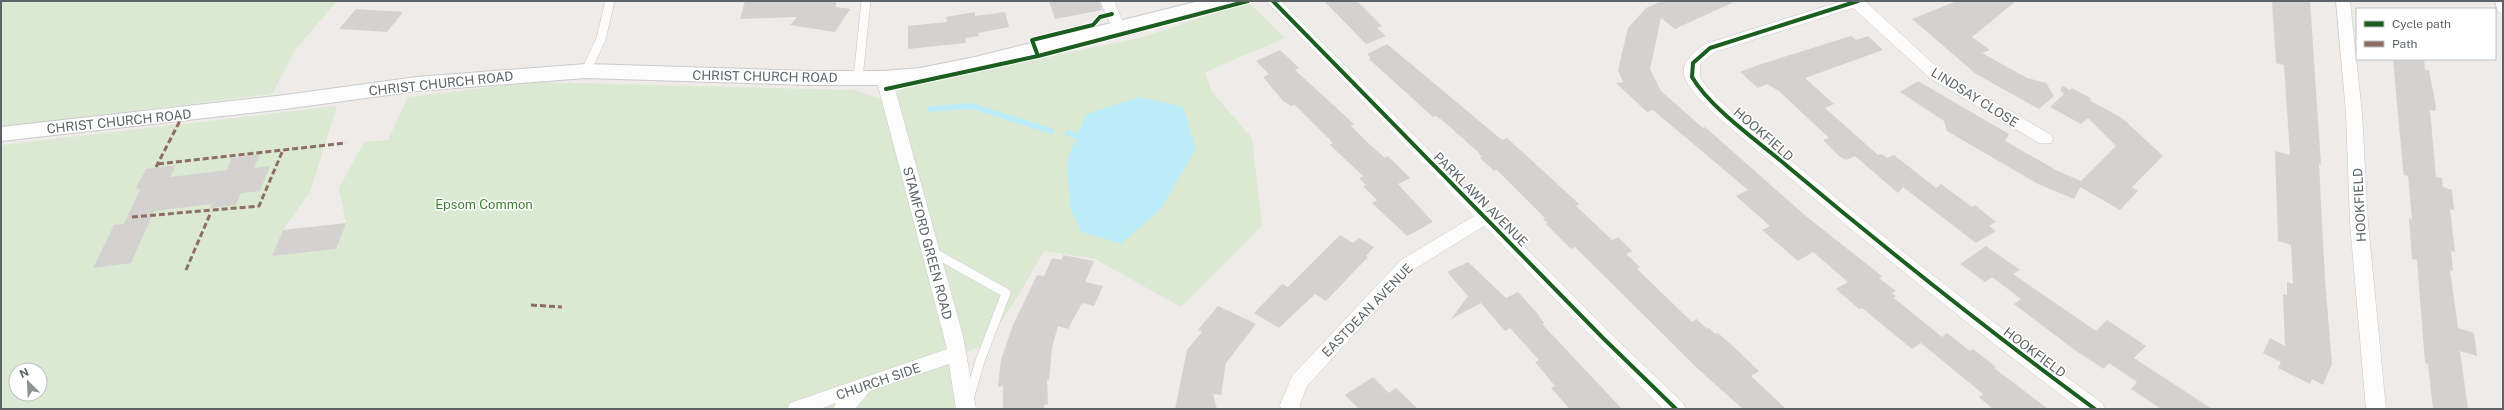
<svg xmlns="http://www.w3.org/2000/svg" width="2504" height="410" font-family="'Public Sans',sans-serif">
<rect width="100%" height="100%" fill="#eeebe8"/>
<!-- green -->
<g fill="#dbe9d3" fill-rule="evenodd">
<path d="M1,1H337L296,49L272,94L1,127Z"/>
<path d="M1248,2L1285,38L1205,72L1212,92L1252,138L1262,226L1181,307L1095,259L1044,251L1014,303L983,346L959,354L958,409H1V145L337,106L310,192L283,230L272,256L346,223L339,188L364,142L388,140L408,97L534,82L855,90L883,100L913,84L1140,38ZM16,370H40V394H16Z"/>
</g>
<!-- water -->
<path fill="#bcecf8" d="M1140,97L1183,107L1196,149L1161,209L1121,244L1081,232L1070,208L1067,160L1086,114Z"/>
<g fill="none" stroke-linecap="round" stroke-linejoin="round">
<!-- stream -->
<g stroke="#bcecf8" stroke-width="6">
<path d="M930,109L972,106L1051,131"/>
<path d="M1068,133L1078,136"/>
</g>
</g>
<!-- building -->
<g fill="#d4d2d1">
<path d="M745,1H836V7L850,9L835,32L790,25L797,17L740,19Z"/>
<path d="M1049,1H1099L1102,10L1055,19Z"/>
<path d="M1324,1H1357L1382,26L1377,28L1386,36L1366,44Z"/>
<path d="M1662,1H1736L1675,29L1661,18L1650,69L1661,91L1703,128L1705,127L1807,217L1882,276L1879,278L1896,291L1892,293L1896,296L1894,298L1942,337L1947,333L1970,351L1973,349L1996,367L1994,368L2048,409H1993L1979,397L1983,394L1921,343L1912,349L1862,308L1859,309L1836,289L1848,282L1813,252L1798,261L1762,230L1770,226L1736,196L1748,190L1653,110L1647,112L1616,83L1623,82L1618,70L1628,28L1646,8Z"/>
<path d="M1957,1H2016L1972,37L1990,50L1982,53L2027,78L2046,83L2054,96L2039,109L1976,74L1912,19Z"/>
<path d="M2272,1H2310L2320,150L2321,165L2319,164L2325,280L2332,364L2323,385L2312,379L2310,384L2278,368L2281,362L2263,353L2270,338L2285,346L2283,294L2287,295V282L2293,284L2291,245L2278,241L2275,151L2290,155L2284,65L2276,63Z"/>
<path d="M356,9L403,12L387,32L339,29Z"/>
<path d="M975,12V16L1005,12L1009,27L978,33L979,36L965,38L966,43L908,49V26L947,22L946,17Z"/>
<path d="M1851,36L1856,40L1868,36L1883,50L1805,78L1834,104L1825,108L1878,155L1882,154L1887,158L1894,155L1936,188L1941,184L1972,207L1975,205L1996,222L1989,226L1996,231L1976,243L1903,187L1898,193L1855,156L1846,160L1839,156L1823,140L1829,138L1779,91L1767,84L1758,88L1740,72L1758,65Z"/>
<path d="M1387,44L1502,140L1507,138L1528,157L1579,204L1576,206L1612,240L1618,237L1632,251L1626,254L1640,267L1637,269L1692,322L1697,319L1707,329L1709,328L1715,334L1718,333L1735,348L1759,371L1751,376L1786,409H1743L1699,370L1575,247L1571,249L1546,224L1548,223L1543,219L1545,218L1497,170L1494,171L1480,158L1482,157L1478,152L1442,120L1436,116L1433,117L1369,59L1371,58L1367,54Z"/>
<path d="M1280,50L1299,68L1295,70L1354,124L1351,126L1367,142L1385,158L1388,156L1410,178L1398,184L1433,222L1407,236L1372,203L1377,200L1363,186L1366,185L1359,178L1363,176L1330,145L1333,143L1295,105L1291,106L1283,101L1263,77L1269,74L1256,61Z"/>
<path d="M2393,59H2424L2425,70H2429L2436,106L2435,111L2430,110L2436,177L2442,178L2443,187L2452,190L2454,210L2450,209L2455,252L2451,251L2453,271L2450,270L2458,328L2474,333L2477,356L2460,351L2468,409H2433L2428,364L2425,363L2417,260L2412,259L2409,218L2412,220L2408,176L2404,175L2403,169Z"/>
<path d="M1918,81L2009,134L2005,141L2056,170L2081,181L2116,146L2088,118L2081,124L2050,107L2064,94L2060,90L2063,86L2070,90L2072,88L2092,99L2089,100L2122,118L2163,156L2132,187L2138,191L2120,210L2080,187L2074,199L2038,184L1947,131L1944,121L1900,92Z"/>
<path d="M260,154L254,168L270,166L260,191L241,193L236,205L210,208L212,204L154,211L131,263L93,268L114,225L124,224L140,190L136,188L146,169L176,165L170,177L227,170L232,158Z"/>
<path d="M346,223L336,249L272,256L283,230Z"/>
<path d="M1340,235L1353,243L1359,238L1374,247L1366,256L1368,257L1326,301L1315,294L1279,328L1254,313L1282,284L1288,287Z"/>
<path d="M1986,246L2020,270L2013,274L2096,331L2107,320L2146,346L2134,358L2212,409H2161L2131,389L2137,382L2109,363L2104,369L2076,351L2014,304L2021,299L1992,277L1985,282L1960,264Z"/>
<path d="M1063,255L1094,261L1085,282L1103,286L1094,306L1082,303L1068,329L1058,326L1052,348L1049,380H1047L1048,404L1044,405V409H1003V386L998,387L1001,360L1013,325L1037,275L1044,276L1052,258L1061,260Z"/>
<path d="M1468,262L1506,298L1518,292L1537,313L1544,323L1542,324L1622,409H1570L1551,388L1555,386L1535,362L1539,360L1510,328L1505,331L1481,303L1451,319L1468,296L1447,272Z"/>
<path d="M1218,306L1256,324L1226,363L1221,395L1213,394L1217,409H1175L1187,350L1202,332L1198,330Z"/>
<path d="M1373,377L1389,393L1396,388L1418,409H1359L1345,395Z"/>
</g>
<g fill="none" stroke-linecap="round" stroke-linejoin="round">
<!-- service casing -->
<g stroke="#c9c9c8" stroke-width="10">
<g id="service">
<path d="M586,71L601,39L610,1"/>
<path d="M858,78L866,1"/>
<path d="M931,251L1006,293L980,361L966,409"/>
</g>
</g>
<!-- minor casing -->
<g stroke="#c9c9c8" stroke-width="1">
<g id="minor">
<path d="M1100,1H1114L1125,27L1123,30H1113Z"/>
<path d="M1266,1H1281L1610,333L1683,403L1686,409H1663L1484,226L1413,270L1307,386L1300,405L1301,409H1281L1280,405L1292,376L1401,260L1474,216Z"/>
<path d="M1842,1H1865L1940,70L2051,135L2053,139L2051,143H2039L1930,78L1853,8L1715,52L1700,64V77C1714,102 1766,139 1789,159C1891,244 1995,325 2102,403L2105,409H2080C1974,330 1870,246 1769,160C1747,141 1695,103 1685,78C1679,63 1694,52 1705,44Z"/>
<path d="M2336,1H2350L2362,113L2368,223L2386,409H2366L2350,223L2346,113Z"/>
<path d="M2495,1H2503V14L2498,12Z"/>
<path d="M884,73L890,74L892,78L963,336L976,409H956L949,364L870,391L855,409H833L836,403L820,409H787L790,403L947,349L876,78L878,74Z"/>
</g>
</g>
<!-- secondary casing -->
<g stroke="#cacaca" stroke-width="2">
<path id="secondary" d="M1199,1H1229L1226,5L1189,17L975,71L920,82L884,85H810L586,78L417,91L285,109L1,141V127L285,95L417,77L586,64L810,71H884L920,68L975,57Z"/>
</g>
<!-- service -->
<use href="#service" stroke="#fcfcfc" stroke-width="9"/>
<!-- minor -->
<use href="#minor" fill="#fcfcfc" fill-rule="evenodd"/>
<!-- secondary -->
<use href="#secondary" fill="#fcfcfc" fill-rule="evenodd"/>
<!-- quiet -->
<g stroke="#8d6e63" stroke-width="3" stroke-dasharray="6 3" stroke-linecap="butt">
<path d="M158,164L346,143"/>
<path d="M156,167L184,113"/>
<path d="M132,217L259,206L283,150"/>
<path d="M186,270L211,212"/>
<path d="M531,305L562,307"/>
</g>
<!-- cycleway casing -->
<g stroke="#fff" stroke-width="6">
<g id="cycleway">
<path d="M1273,1L1603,338L1676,409"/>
<path d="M1858,1L1710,48L1693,63L1692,77C1710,108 1759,142 1787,166C1887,250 1989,331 2095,409"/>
<path d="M1038,56L1032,40L1093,25L1100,17L1112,14"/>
<path d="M886,89L1038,56L1248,1"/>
</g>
</g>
<!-- cycleway -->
<use href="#cycleway" stroke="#1b5e20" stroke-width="4"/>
</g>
<g text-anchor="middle" stroke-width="3" stroke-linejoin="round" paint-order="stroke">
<!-- street labels -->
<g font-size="13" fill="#5d6366" stroke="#fff">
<text transform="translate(765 76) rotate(1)" y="5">CHRIST CHURCH ROAD</text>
<text transform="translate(441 83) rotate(-6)" y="5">CHRIST CHURCH ROAD</text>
<text transform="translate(1975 97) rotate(32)" y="5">LINDSAY CLOSE</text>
<text transform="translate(119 121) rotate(-6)" y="5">CHRIST CHURCH ROAD</text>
<text transform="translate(1764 134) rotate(41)" y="5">HOOKFIELD</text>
<text transform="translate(1481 199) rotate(45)" y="5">PARKLAWN AVENUE</text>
<text transform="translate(2359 205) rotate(-93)" y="5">HOOKFIELD</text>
<text transform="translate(928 243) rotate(75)" y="5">STAMFORD GREEN ROAD</text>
<text transform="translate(1367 310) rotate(-46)" y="5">EASTDEAN AVENUE</text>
<text transform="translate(2035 352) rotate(37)" y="5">HOOKFIELD</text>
<text transform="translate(878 381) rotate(-19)" y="5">CHURCH SIDE</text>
</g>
<!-- park labels -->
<g font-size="13" fill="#418132" stroke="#fff">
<text x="484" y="209">Epsom Common</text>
</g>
</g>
<!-- border -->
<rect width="2504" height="410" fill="none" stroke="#5d6366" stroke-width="4"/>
<!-- legend -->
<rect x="2356" y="8" width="140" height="52" fill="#ffffff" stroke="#bec1c2"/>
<rect x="2364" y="21" width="20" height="6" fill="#1b5e20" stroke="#bec1c2"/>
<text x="2392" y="28" font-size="12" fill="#5d6366">Cycle path</text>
<rect x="2364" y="41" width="20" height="6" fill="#8d6e63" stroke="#bec1c2"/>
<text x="2392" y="48" font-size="12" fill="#5d6366">Path</text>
<!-- north arrow -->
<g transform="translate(28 382) rotate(336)"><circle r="19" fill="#ffffff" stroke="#bec1c2"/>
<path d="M0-3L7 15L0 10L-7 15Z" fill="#909394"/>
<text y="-6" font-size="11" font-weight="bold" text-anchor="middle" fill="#5d6366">N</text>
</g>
</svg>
